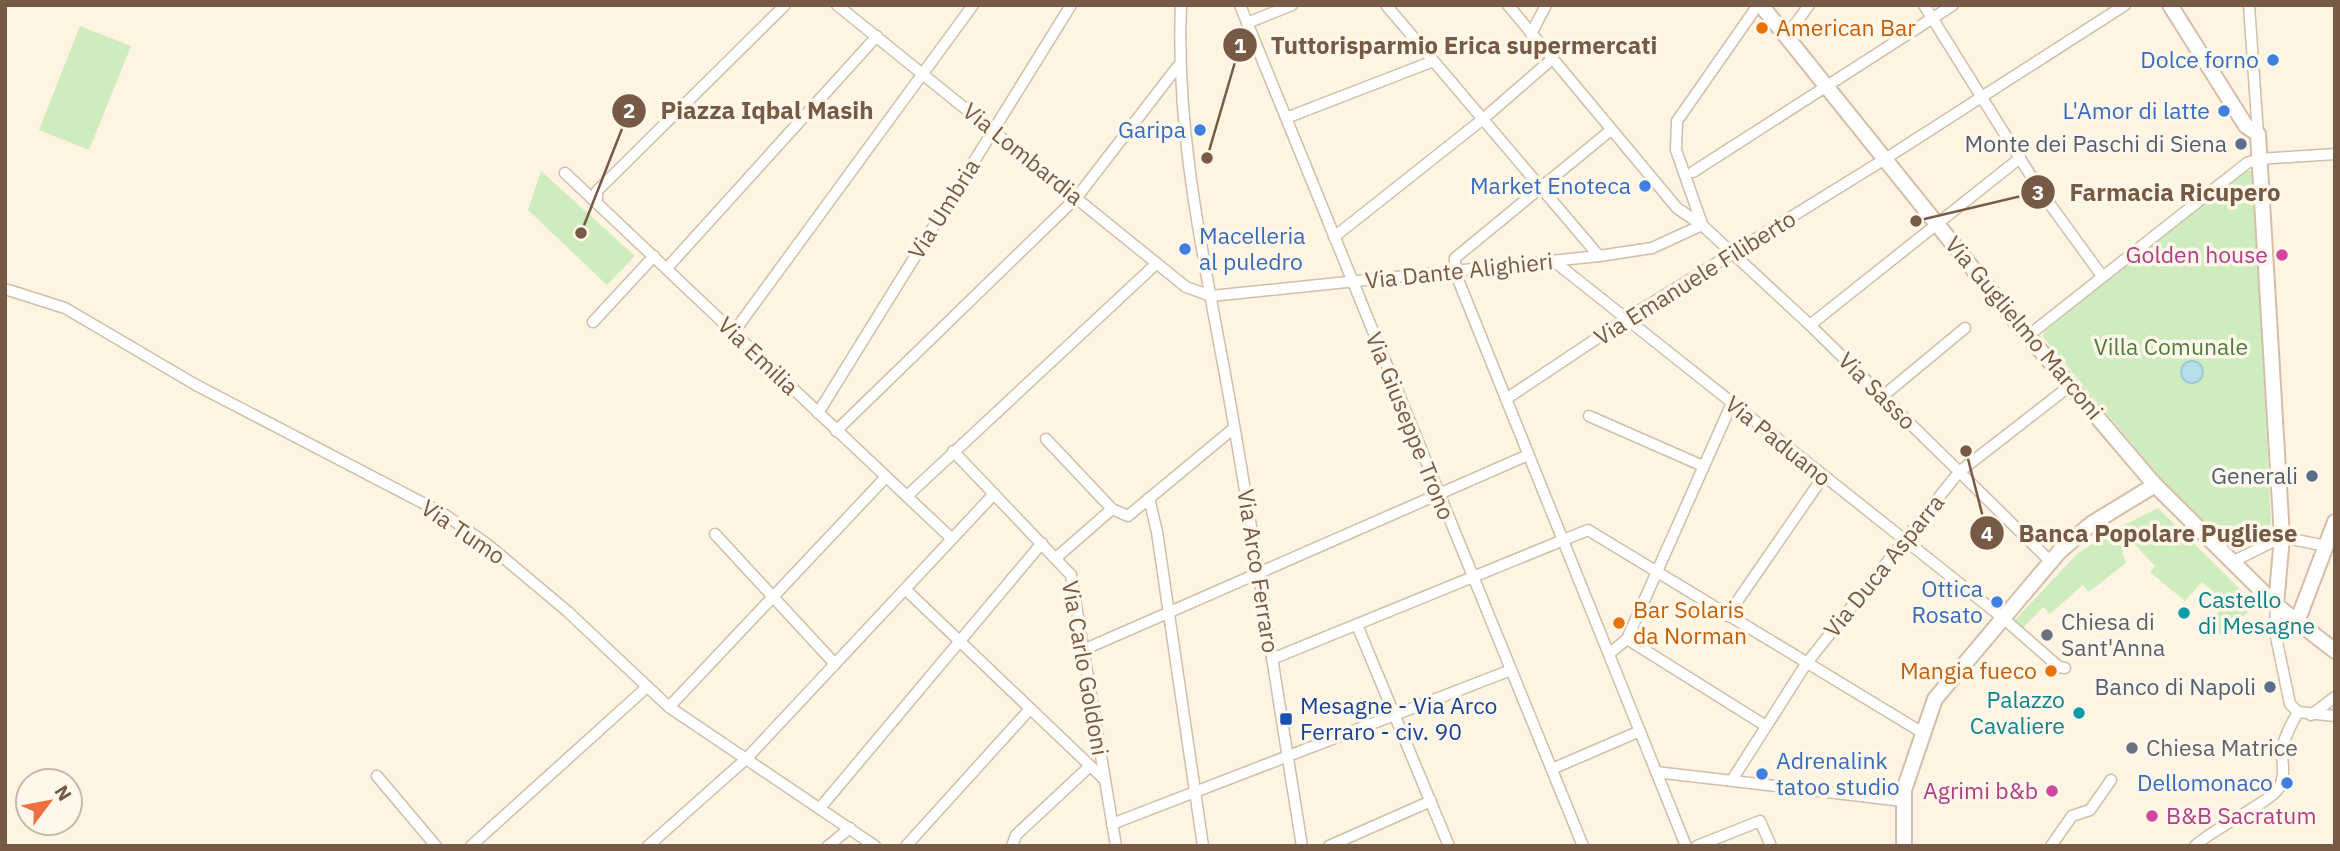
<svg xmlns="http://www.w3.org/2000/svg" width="2340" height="851" font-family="'IBM Plex Sans',sans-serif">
<rect width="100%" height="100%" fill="#fef4e1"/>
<!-- green -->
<g fill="#cfecbf">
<path d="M80,26L131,46L89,150L39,130Z"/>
<path d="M2247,170L2253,172L2254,176L2271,524L2228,546L2163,481L2043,337L2044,330Z"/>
<path d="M541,171L635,256L607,285L528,210Z"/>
<path d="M2158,508L2255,604L2224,637L2208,624L2226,603L2202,582L2185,601L2150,572L2155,566L2133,543L2122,552L2126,563L2089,592L2083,585L2050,614L2043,607L2021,630L2013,622L2077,554L2108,533Z"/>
</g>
<!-- water -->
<circle fill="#b5dee8" stroke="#9acddb" stroke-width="2" cx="2192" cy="372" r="11"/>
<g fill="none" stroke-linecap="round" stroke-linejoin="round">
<!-- street casing -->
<g stroke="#d1beaa" stroke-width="13">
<g id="street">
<path d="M837,5L1186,287L1211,296L1599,256L1652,248L1702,225"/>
<path d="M1181,5C1175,139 1207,272 1230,402C1256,550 1278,698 1302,846"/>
<path d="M1240,5L1583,846"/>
<path d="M1386,5L1599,256"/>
<path d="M1508,5L1677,208L1702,225L1810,325L2050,561"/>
<path d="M1924,5L2041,192L2102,276"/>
<path d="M2249,5L2258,134"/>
<path d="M1247,23L1292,5"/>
<path d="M1531,34L1546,5"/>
<path d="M1786,37L1809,5"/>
<path d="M1286,118L1431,62"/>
<path d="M1611,130L1455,258V272L1686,846"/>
<path d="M1693,172L1953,5"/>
<path d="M565,173L951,538"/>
<path d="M597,202V191L785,5"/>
<path d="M1702,224L1676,150L1677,121L1758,5"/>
<path d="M1334,237L1483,119L1552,59"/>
<path d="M1555,262L2003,618L2059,667L2065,668"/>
<path d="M667,268L877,36"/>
<path d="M5,289L65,308L196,385L444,514L487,544L567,611L669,707L875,846"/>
<path d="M593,322L654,256"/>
<path d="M1810,325L2020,158"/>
<path d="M733,333L973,5"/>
<path d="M2029,335L2247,163L2259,159L2335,154"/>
<path d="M1883,396L1965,328"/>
<path d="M1506,399L1626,319L1885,159L2125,5"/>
<path d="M818,413L1071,5"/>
<path d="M1589,416L1703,466"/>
<path d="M836,431L1077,197L1178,66"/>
<path d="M1046,439L1112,509L1128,516L1234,428"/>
<path d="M953,451L1071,575L1116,846"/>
<path d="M907,496L1156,264"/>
<path d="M1149,498L1157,532L1203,846"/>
<path d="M715,534L835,664"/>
<path d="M1057,557L1112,509"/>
<path d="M2232,562L2282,537L2326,546"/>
<path d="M905,589L1104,779"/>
<path d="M2276,605L2275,632L2290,704L2298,712L2335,716"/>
<path d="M1727,616L1823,477"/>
<path d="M1357,625L1449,846"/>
<path d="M1627,639L1766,726"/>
<path d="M1083,650L1528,455"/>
<path d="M1609,654L1627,639L1732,403"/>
<path d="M1272,659L1588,530L1923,733"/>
<path d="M669,707L886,477"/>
<path d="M2311,715L2335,697"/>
<path d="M1552,769L1640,731"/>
<path d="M1656,772L1903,801"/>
<path d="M377,776L436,846"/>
<path d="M1732,780L1806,664L1959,472L2071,385"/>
<path d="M820,808L1042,543"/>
<path d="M1112,824L1511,670"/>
<path d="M471,846L647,687"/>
<path d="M648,846L746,759L994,494"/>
<path d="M828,846L850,828"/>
<path d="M906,846L1030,709"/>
<path d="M1012,846L1016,835L1090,766"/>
<path d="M1329,846L1431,801"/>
<path d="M1697,846L1760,821L1771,846"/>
<path d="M2051,846L2072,816L2090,810L2111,780"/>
<path d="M2195,846C2212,829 2272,801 2279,788C2286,774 2282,766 2282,752C2283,738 2292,723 2298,712"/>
</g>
</g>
<!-- secondary casing -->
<g stroke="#d5bea7" stroke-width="18">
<g id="secondary">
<path d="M1761,5L2006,310L2155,485L2276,605L2335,651"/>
<path d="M2170,5L2246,126L2258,134L2282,537L2276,605"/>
<path d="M2297,622L2335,522"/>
<path d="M1904,846V790L1935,699L2059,552L2091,524L2155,485"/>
</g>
</g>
<!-- street -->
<use href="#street" stroke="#fff" stroke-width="10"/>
<!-- secondary -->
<use href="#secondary" stroke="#fff" stroke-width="14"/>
</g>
<!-- markers -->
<g fill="#e8710a" stroke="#fff7e9" stroke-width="2.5">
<circle cx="1762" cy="28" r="7"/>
<circle cx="1619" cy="623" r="7"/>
<circle cx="2051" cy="671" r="7"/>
</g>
<g fill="#3f7fe0" stroke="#fff7e9" stroke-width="2.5">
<circle cx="2273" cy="60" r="7"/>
<circle cx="2224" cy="111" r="7"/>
<circle cx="1200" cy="130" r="7"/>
<circle cx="1645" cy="186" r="7"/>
<circle cx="1185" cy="249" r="7"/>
<circle cx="1997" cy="602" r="7"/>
<circle cx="1762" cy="774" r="7"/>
<circle cx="2287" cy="783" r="7"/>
</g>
<g fill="#5c6f8a" stroke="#fff7e9" stroke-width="2.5">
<circle cx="2241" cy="144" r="7"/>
<circle cx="2312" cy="476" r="7"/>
<circle cx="2270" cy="687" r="7"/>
</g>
<g fill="#d1479c" stroke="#fff7e9" stroke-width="2.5">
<circle cx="2282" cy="255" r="7"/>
<circle cx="2052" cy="791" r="7"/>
<circle cx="2152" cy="816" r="7"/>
</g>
<g fill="#0f9aa8" stroke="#fff7e9" stroke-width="2.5">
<circle cx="2184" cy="613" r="7"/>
<circle cx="2079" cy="713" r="7"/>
</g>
<g fill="#6b7280" stroke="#fff7e9" stroke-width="2.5">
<circle cx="2047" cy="635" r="7"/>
<circle cx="2132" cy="748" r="7"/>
</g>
<rect fill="#1a4fb4" stroke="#fff7e9" stroke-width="2.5" x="1279" y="712" width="14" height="14" rx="3.5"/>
<g text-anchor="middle" stroke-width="7" stroke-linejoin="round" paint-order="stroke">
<!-- food labels -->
<g font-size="23" fill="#c56008" stroke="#fff7e9" text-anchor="start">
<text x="1776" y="36">American Bar</text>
<text x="1633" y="618">Bar Solaris<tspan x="1633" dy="26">da Norman</tspan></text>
<text x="2037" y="679" text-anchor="end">Mangia fueco</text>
</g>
<!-- shop labels -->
<g font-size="23" fill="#366cbe" stroke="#fff7e9" text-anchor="end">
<text x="2259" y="68">Dolce forno</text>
<text x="2210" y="119">L'Amor di latte</text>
<text x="1186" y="138">Garipa</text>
<text x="1631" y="194">Market Enoteca</text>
<text x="1199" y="244" text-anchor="start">Macelleria<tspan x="1199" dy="26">al puledro</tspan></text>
<text x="1983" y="597">Ottica<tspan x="1983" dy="26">Rosato</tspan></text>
<text x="1776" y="769" text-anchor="start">Adrenalink<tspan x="1776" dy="26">tatoo studio</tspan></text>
<text x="2273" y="791">Dellomonaco</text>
</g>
<!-- service labels -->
<g font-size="23" fill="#4e5e75" stroke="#fff7e9" text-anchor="end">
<text x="2227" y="152">Monte dei Paschi di Siena</text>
<text x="2298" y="484">Generali</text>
<text x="2256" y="695">Banco di Napoli</text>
</g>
<!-- street labels -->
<g font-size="23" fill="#765a46" stroke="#fff7e9">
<text transform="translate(1023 154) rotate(39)" y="8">Via Lombardia</text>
<text transform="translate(944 209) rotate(-58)" y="8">Via Umbria</text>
<text transform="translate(1459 271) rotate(-6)" y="8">Via Dante Alighieri</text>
<text transform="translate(1695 278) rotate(-32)" y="8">Via Emanuele Filiberto</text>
<text transform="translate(2024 328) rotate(50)" y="8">Via Guglielmo Marconi</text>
<text transform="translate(758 356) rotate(44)" y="8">Via Emilia</text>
<text transform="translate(1877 391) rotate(45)" y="8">Via Sasso</text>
<text transform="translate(1410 426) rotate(68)" y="8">Via Giuseppe Trono</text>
<text transform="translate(1778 441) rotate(39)" y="8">Via Paduano</text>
<text transform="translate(463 532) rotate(34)" y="8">Via Tumo</text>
<text transform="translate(1884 566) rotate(-51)" y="8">Via Duca Asparra</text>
<text transform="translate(1258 571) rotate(81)" y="8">Via Arco Ferraro</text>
<text transform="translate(1085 668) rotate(80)" y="8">Via Carlo Goldoni</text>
</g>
<!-- hotel labels -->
<g font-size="23" fill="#b23c85" stroke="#fff7e9" text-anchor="end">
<text x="2268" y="263">Golden house</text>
<text x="2038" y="799">Agrimi b&amp;b</text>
<text x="2166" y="824" text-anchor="start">B&amp;B Sacratum</text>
</g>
<!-- park labels -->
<g font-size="23" fill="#4d7d3e" stroke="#fff7e9">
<text x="2171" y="355">Villa Comunale</text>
</g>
<!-- culture labels -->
<g font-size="23" fill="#0d838f" stroke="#fff7e9" text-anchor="start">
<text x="2198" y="608">Castello<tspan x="2198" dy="26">di Mesagne</tspan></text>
<text x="2065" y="708" text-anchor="end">Palazzo<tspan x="2065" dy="26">Cavaliere</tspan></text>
</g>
<!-- worship labels -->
<g font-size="23" fill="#5b616d" stroke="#fff7e9" text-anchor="start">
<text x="2061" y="630">Chiesa di<tspan x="2061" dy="26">Sant'Anna</tspan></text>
<text x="2146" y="756">Chiesa Matrice</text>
</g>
<!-- transit labels -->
<g font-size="23" fill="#164399" stroke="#fff7e9" text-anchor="start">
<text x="1300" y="714">Mesagne - Via Arco<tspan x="1300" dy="26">Ferraro - civ. 90</tspan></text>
</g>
</g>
<!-- callouts -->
<path fill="none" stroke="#765a46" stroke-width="2.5" d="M1207 158L1240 45M581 233L629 111M1916 221L2038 192M1966 451L1987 533"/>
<g fill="#765a46" stroke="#fff7e9" stroke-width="2.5">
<circle cx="1207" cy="158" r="7"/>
<circle cx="581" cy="233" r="7"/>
<circle cx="1916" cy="221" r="7"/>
<circle cx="1966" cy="451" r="7"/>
<circle cx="1240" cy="45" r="18"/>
<circle cx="629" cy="111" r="18"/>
<circle cx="2038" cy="192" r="18"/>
<circle cx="1987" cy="533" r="18"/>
</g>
<g font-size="21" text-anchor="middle" font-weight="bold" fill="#fff">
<text x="1240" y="53">1</text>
<text x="629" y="118">2</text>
<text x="2038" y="200">3</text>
<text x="1987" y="541">4</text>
</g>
<g font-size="24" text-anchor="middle" font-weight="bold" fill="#765a46" stroke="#fff7e9" stroke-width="7" stroke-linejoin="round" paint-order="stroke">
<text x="1464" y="54">Tuttorisparmio Erica supermercati</text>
<text x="767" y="119">Piazza Iqbal Masih</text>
<text x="2175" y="201">Farmacia Ricupero</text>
<text x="2158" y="542">Banca Popolare Pugliese</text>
</g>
<!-- border -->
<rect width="2340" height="851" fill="none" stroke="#765a46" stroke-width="14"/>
<!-- north arrow -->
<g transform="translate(49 802) rotate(58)"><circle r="33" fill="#fff7e9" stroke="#c8b8a8" stroke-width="2"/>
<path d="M0-5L12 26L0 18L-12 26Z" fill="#ef6f3e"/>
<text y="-10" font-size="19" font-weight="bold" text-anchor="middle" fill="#765a46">N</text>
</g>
</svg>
